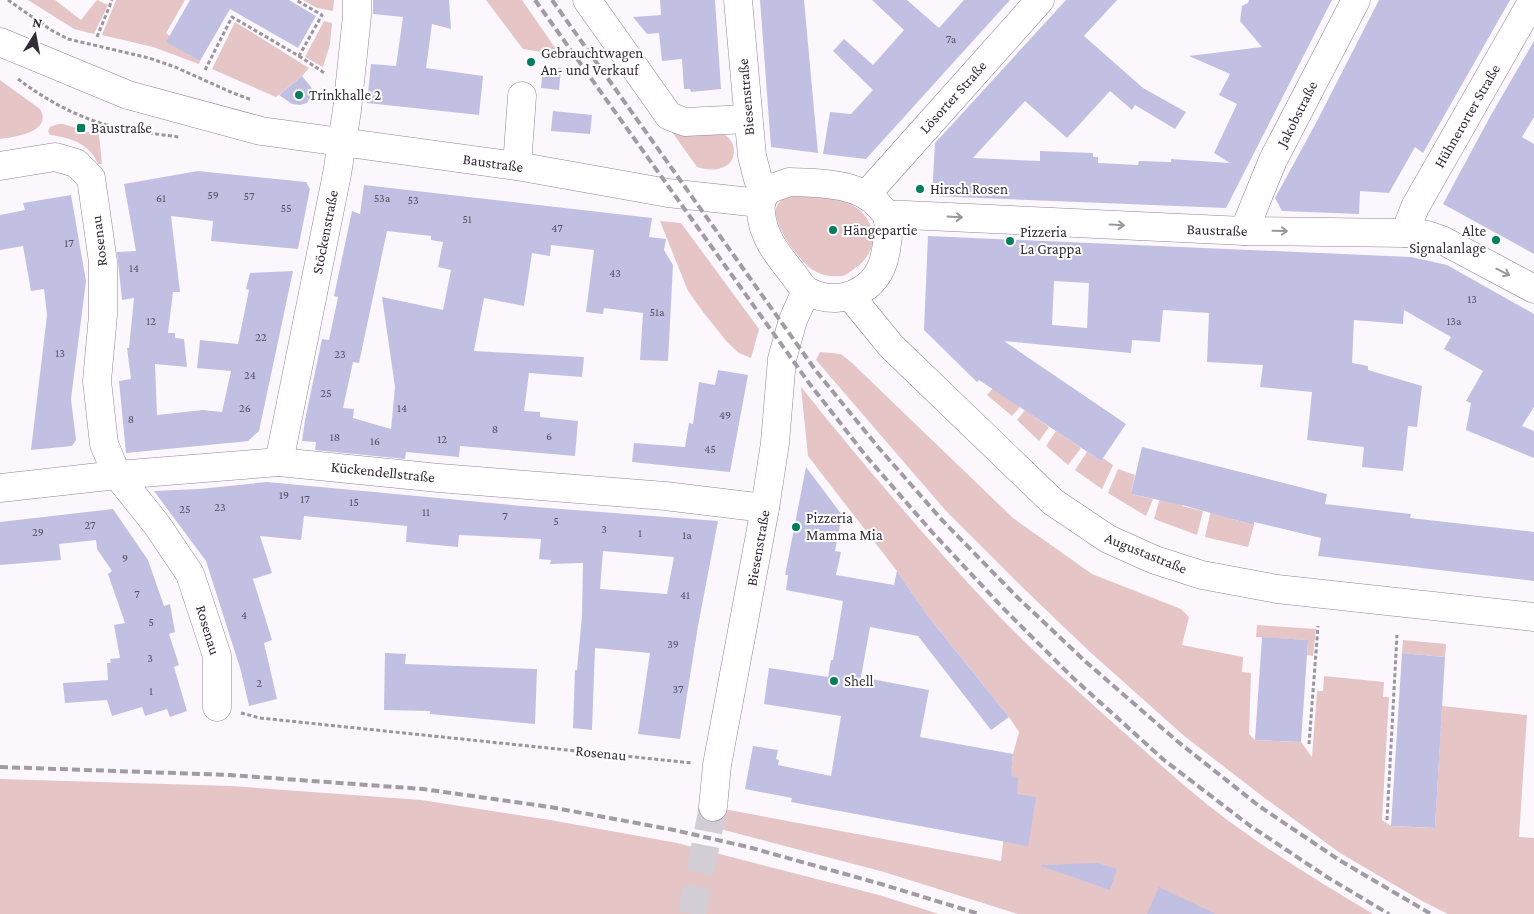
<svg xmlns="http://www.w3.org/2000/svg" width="1534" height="914" font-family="'Crimson Pro',serif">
<rect width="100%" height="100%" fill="#fbf7fd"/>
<!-- green -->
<g fill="#e5c5c5">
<path d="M28,0H55L81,20L97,0L108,5L94,34L74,29Z"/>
<path d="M116,0H185L166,33L170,36L167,42L200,61L199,64L153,47L102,35Z"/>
<path d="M303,0H334L333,11L317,8Z"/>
<path d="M486,0H522L560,55L523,49Z"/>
<path d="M324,21L332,23L330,44L323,67L305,57Z"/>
<path d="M235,22L309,68L302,76L276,97L212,69Z"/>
<path d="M0,80L40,109C53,132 15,137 0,139Z"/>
<path d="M58,124H63L99,135L102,164H98C89,143 71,138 50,135L48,131L50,127Z"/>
<path d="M670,129H725V135C738,143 737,164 721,168C713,171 705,169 697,167Z"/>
<path d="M798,194C817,195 841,197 857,208C879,225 878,253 855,268C851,271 847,275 842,276C832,277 822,276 813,270C800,262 767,219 778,204C783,197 791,196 798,194Z"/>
<path d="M660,221L681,223L759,329L751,358L739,353L727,342L703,312L688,291Z"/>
<path d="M820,352L841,354L852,363L1013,518L1092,574L1181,609L1189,617L1182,645L1243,657L1242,672L1251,673L1249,734L1255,740L1301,742L1312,757L1317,691H1323L1324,676L1384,682L1383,697H1389L1382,820L1391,826L1435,828L1442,706L1527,715L1519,837L1534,838V914H1448L1422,901L1340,853L1262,796L1183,735L1089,651L1020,585L946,511L816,360Z"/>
<path d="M801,387C863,464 928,541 996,613C1035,654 1078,691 1120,729C1161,765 1202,803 1247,834C1288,863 1331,889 1373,914H1018L884,872L709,826L713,807L1001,861L1013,754L1019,732L1009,717L927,615L897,571L808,456Z"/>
<path d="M994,387L1020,407L1012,416L987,395Z"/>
<path d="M1025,410L1049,427L1039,441L1017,420Z"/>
<path d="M1056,431L1081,448L1068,465L1046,446Z"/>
<path d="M1087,452L1101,461L1103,458L1113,465L1102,489L1075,470Z"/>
<path d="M1118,469L1135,475L1131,494L1153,499L1146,516L1108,493Z"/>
<path d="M1160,498L1182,503V506L1203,511L1197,535L1154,519Z"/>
<path d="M1211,510L1232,516V519L1254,525L1248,547L1205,537Z"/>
<path d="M1257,625L1316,629L1313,656L1307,655L1308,640L1256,637Z"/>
<path d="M1403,640L1446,644L1445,657L1402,653Z"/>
<path d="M0,779L231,786L421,800L550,820L677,843L879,895L939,914H0Z"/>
</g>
<!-- building -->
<g fill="#c1c0e3" fill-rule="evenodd">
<path d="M190,0H289L316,16L298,48L230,9L200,61L166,42Z"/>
<path d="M373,0H449L451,29L432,24L426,68L483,76L479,115L367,103L371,64L396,66L403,17L373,14Z"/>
<path d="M660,0H715L721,89L691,92L690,89H684L682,59L662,61L659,33L647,34L633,17L661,15Z"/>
<path d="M760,0H804L818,153L771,147Z"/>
<path d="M872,0H907L939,28L964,0H1010L866,159L823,154L830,112L851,114L873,90L833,51L844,39L873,65L904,30Z"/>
<path d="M1066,0H1117L1084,36L1143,88L1186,112L1175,129L1135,105L1132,110L1110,91L1067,138L1025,101L973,158L1040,161V151L1093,153V157H1098V163L1138,165L1139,161L1171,162V159L1230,163L1214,153L1237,104L1219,95L1230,74L1189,56L1262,47L1240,21L1242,6L1248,3L1249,0H1332L1226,208L932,196L935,143Z"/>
<path d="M1379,0H1510L1423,153L1415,147L1389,193L1360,191L1359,214L1282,211L1275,198L1316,123Z"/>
<path d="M1534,41V117L1522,137L1534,144V254L1443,204L1491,115Z"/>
<path d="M543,67L561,68L559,90L541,88Z"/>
<path d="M302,76L311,87L313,92L307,103L300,105L292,104L279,95Z"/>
<path d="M553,111L592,115L590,134L551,131Z"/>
<path d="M198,171L306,182L310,189L298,249L211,241L213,221L171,216L180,292H173L168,333H175V338L184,339L187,367L155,364L157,415L203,410L222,412L231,371L197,368L200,340L238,344L249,290L246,289L250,273L293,271L259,431L248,441L239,442L126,453L119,381L131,379L127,348H129L134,298L122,300L117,252L136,251L124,184Z"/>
<path d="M364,185L652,218L649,237L666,239L664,250L673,265L668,361L640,360L643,313L604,308L603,314L586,312L594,250L551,245L550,256L532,253L524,306L484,298L474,351L584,357L582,377L529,373L524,411L540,412V417L578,421L575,456L460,446L459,457L406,452L405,459L315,450L316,442L302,441L305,420L322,339L329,340L338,297L334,296L352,211L360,214ZM387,231L431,236V240L443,242L438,267L451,270L443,310L382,297L395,387L391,429L353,418L354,409L343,408L353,362L359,363Z"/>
<path d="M71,195L86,281L71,399L76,440L72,446L31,450L47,315L44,289L31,291L23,246L0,250V215L25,210L23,203Z"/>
<path d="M928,236L1411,257L1447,265L1534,314V407L1522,426L1534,431V458L1466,430L1471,403L1466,401L1483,371L1444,349L1451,337L1404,310L1403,324L1354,320L1352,363L1368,366V370L1422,386L1417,427L1408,426L1403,471L1362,467L1364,447L1307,440L1312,392L1260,387L1263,365L1207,362L1209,313L1163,310L1160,342L1132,340L1131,353L1004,341L1126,424L1101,461L979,380L977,382L924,330ZM1054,281L1089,283L1087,328L1052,325Z"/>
<path d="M718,370L748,375L730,472L632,462L634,443L685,447L689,423L693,424L699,382L715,385Z"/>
<path d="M1142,447L1327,494L1325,504L1411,514L1410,518L1534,532V581L1318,556L1321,538L1254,522V525L1182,505L1131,494Z"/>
<path d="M806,467L842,515L835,551L841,552L836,575L894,585L897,571L927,615L1009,717L991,730L918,636L870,627L861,677L929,690L920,737L1013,754L1011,776L1018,777L1017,794L1036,797L1028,846L791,802L792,798L745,789L753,746L778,750L776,759L779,760L778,765L831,776L841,716L764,704L769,668L828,677L831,660H833L843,601L786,590L788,575H785Z"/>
<path d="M267,482L522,506L718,521L698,626L680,739L638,734L650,653L595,648L592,730L573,728L575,670H577L582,615L583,563L550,564L551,560L539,559L541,539L459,535L458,547L406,542L407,526L304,516L301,540L260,536L272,573L253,579L272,640L264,643L277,699L249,706L241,671L206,561L154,491L199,489ZM603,551L674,557L667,594L600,589Z"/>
<path d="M113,509L148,560L164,606L170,604L175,632L169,634L179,665L174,667L187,711L170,717L167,709L145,716L142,707L112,716L107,700L65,703L63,683L108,680L107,663H111L110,659L120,658L114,625L125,623L108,574L112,571L97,549L96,540L59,544L61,560L0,565V522Z"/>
<path d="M1262,637L1308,640L1301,742L1255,740Z"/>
<path d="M385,653L406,654L405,664L537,669L535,724L430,714V711L384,710Z"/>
<path d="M1402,653L1445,657L1435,828L1391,826Z"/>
<path d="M1097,863L1117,869L1110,890L1041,866V865Z"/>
<path d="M1159,887L1216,914H1147Z"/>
</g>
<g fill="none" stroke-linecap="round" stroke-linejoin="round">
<!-- minor-tunnel -->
<path stroke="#d3ced5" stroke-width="28" stroke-dasharray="28 14" stroke-linecap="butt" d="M692,914L713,807"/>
<!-- minor casing -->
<g stroke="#95829b" stroke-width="29">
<g id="minor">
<path d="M587,0L669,116L685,122L748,119"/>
<path d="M738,0L752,156L758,179L767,191"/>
<path d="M0,166L55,157L76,163L91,178L103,262V315L97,381L104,444L117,475L157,525L190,574L217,656V707"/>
<path d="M517,166L522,96"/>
<path d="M866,195L1040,0"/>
<path d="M887,215H906L1244,231L1405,233L1427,235L1442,240L1534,289"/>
<path d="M1244,231L1273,160L1356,0"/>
<path d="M1405,233L1415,207L1533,0"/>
<path d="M279,462L337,174L347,110L357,16V0"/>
<path d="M0,488L117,475L279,462L439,478L665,496L765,508"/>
<path d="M713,807L717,765L765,508L775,443L782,359L793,320L806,291"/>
</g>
</g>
<!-- major casing -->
<g stroke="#95829b" stroke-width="29">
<g id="major">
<path d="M0,42L128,95L261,131L517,166L668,193L760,203"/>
<path d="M789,182C819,183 860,182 881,208C883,210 886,213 887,217C890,225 888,235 887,243C885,260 881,275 867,286C850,300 827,302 807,291C802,288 797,279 793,274C778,255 762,236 761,211C760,204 762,196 768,191C773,187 782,185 789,182Z"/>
<path d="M851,297L891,346L1053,502L1108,539L1155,560L1202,575L1277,589L1534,617"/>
</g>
</g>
<!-- path -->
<g stroke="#9b959d" stroke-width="3" stroke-dasharray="4 2.5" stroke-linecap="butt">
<path d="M8,0L51,30L68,39L149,58L175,67L233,93L252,100"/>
<path d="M97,37L112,0"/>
<path d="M299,56L326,74"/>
<path d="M205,70L232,17L299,56L322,15L296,0"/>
<path d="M18,79C47,101 79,118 114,127C135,132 158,134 179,137"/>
<path d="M241,713L260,718L692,763"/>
<path d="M1309,744L1318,626"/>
<path d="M1387,820L1397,635"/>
</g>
<!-- minor -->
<use href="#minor" stroke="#fff" stroke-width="28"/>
<!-- major -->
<use href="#major" stroke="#fff" stroke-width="28"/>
<!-- rail -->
<g stroke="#a19ca4" stroke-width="4" stroke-dasharray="8 4" stroke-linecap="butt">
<path d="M535,0L809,383L866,456L932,532L1002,607L1072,677L1164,760L1249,825L1327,877L1389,914"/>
<path d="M552,0L816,371L878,447L942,520L1016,596L1086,662L1177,741L1259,806L1339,860L1431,914"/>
<path d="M0,767L230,775L423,789L550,807L674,830L748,847L881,884L979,914"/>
</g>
</g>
<!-- one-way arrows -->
<defs><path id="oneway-shaft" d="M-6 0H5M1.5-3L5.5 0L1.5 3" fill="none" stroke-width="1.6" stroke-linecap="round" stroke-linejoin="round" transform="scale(1.25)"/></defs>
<g stroke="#9a969b">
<use href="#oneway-shaft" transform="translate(955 217) rotate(3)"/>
<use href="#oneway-shaft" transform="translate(1117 225) rotate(3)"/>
<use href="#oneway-shaft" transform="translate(1280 231) rotate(1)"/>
<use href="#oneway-shaft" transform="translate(1503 272) rotate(27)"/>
</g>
<!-- markers -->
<g fill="#007d5c" stroke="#fff" stroke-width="2">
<circle cx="531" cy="62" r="5"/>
<circle cx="299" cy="95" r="5"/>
<rect x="76" y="123" width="10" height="10" rx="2.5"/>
<circle cx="920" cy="189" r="5"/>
<circle cx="833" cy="230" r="5"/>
<circle cx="1496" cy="240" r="5"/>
<circle cx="1010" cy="241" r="5"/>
<circle cx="796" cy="527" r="5"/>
<circle cx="834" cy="681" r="5"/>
</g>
<g text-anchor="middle" stroke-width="4" stroke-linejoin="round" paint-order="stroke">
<!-- number labels -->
<g font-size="12" fill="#575162">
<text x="951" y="43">7a</text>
<text x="213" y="199">59</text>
<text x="249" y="200">57</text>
<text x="161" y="202">61</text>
<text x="382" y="202">53a</text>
<text x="413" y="204">53</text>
<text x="286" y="212">55</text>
<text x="467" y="223">51</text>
<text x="557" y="232">47</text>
<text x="69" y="247">17</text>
<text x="134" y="272">14</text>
<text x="615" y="277">43</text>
<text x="1472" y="303">13</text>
<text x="657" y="316">51a</text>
<text x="151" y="325">12</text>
<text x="1454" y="325">13a</text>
<text x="261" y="341">22</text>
<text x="60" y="357">13</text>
<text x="340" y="358">23</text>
<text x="250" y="379">24</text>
<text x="326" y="397">25</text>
<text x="245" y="412">26</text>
<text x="402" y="412">14</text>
<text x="725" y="419">49</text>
<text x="131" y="423">8</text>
<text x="495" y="433">8</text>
<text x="549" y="440">6</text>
<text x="335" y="441">18</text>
<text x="442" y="443">12</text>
<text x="375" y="445">16</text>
<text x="710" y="453">45</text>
<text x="284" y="499">19</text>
<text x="305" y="503">17</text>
<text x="354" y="506">15</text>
<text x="220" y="511">23</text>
<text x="185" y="513">25</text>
<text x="426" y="516">11</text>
<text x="505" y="520">7</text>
<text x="556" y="525">5</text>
<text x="90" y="529">27</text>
<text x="604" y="533">3</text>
<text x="38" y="536">29</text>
<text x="640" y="537">1</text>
<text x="687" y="539">1a</text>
<text x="125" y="562">9</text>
<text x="137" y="598">7</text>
<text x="685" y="599">41</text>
<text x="244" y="619">4</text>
<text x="151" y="626">5</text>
<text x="673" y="648">39</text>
<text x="150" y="662">3</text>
<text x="259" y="687">2</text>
<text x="678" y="693">37</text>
<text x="151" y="695">1</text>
</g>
<!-- poi labels -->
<g font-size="15" fill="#342c37" stroke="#fff" text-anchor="start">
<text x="541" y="58">Gebrauchtwagen<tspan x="541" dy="17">An- und Verkauf</tspan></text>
<text x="309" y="100">Trinkhalle 2</text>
<text x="91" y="133">Baustraße</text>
<text x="930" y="194">Hirsch Rosen</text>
<text x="843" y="235">Hängepartie</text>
<text x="1486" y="236" text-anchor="end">Alte<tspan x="1486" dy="17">Signalanlage</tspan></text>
<text x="1020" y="237">Pizzeria<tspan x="1020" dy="17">La Grappa</tspan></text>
<text x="806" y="523">Pizzeria<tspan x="806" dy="17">Mamma Mia</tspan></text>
<text x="844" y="686">Shell</text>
</g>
<!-- street labels -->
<g font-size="15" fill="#342c37" stroke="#fff">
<text transform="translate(746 97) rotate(-95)" y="5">Biesenstraße</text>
<text transform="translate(953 97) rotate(-48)" y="5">Lösorter Straße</text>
<text transform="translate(1297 114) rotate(-63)" y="5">Jakobstraße</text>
<text transform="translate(1467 116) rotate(-60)" y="5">Hühnerorter Straße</text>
<text transform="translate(493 163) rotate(8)" y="5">Baustraße</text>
<text transform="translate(1217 230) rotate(2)" y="5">Baustraße</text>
<text transform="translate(325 232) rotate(-79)" y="5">Stöckenstraße</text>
<text transform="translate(99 241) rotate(-97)" y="5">Rosenau</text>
<text transform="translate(383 472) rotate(6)" y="5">Kückendellstraße</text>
<text transform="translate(758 548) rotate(-80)" y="5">Biesenstraße</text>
<text transform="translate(1146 553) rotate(22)" y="5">Augustastraße</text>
<text transform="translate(208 630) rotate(73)" y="5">Rosenau</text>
<text transform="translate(601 753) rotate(6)" y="5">Rosenau</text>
</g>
</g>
<!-- north arrow -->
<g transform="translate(35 35) rotate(11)" stroke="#ffffff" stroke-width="4" paint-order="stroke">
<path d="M0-4L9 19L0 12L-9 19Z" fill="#342c37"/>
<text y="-8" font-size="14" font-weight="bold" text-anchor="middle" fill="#342c37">N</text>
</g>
</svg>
